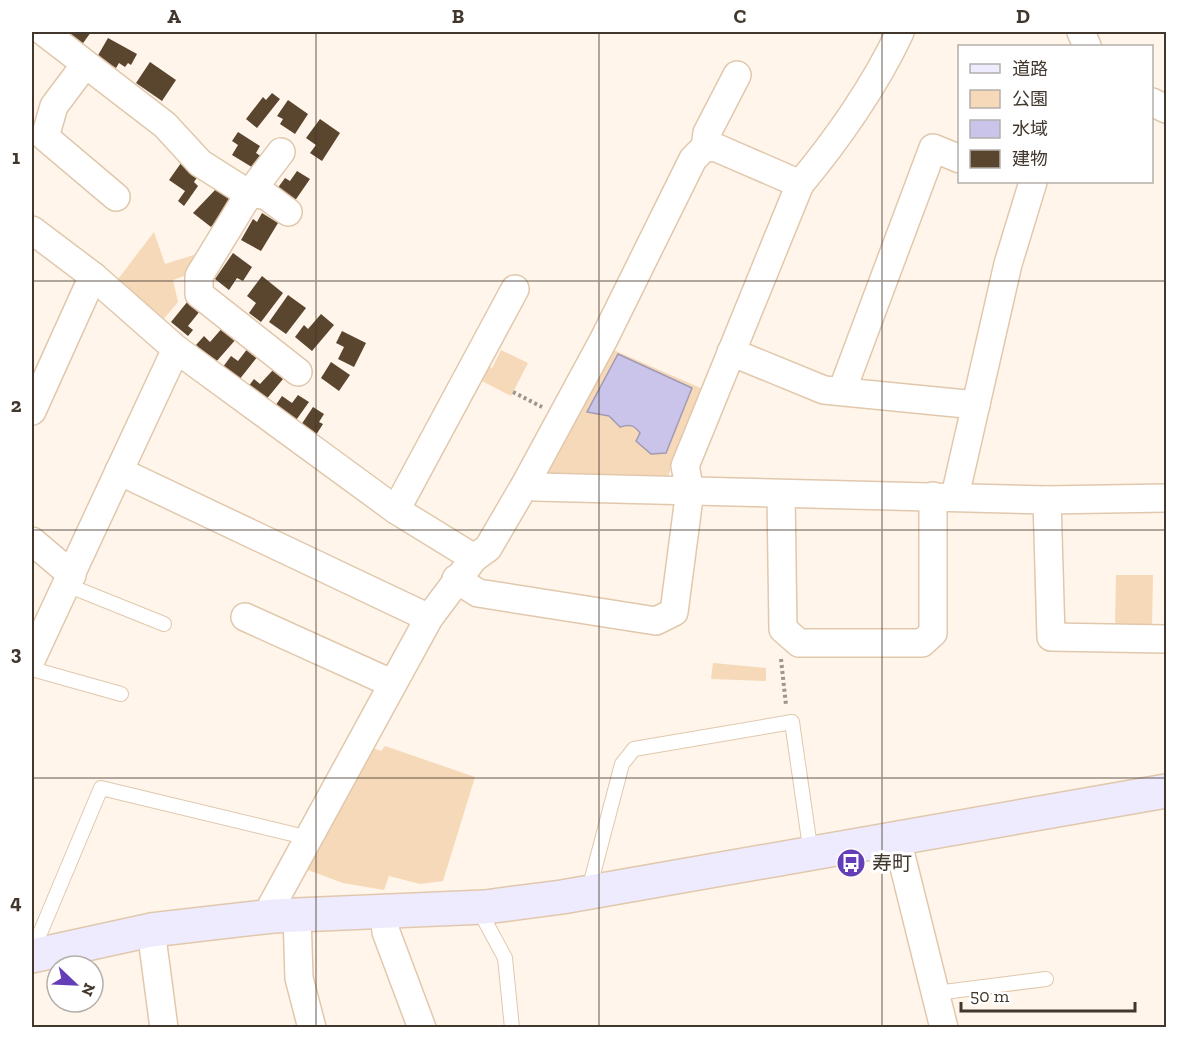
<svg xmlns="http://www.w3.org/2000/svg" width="1198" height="1059" font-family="'Zilla Slab','Noto Sans JP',serif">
<rect width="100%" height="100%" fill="#fff5ea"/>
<!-- green -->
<g fill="#f6d9b9">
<path d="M154,232L165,264L200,253L187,275L173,280L178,302L162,321L115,283Z"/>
<path d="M609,348L703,389L667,479L553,482L546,468Z"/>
<path d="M501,350L528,363L511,396L476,378L483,364L492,368Z"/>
<path d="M1116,575H1153L1152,626H1115Z"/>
<path d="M713,663L766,668V681L711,679Z"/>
<path d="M368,746L381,751L385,746L475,777L443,881L420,884L389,876L384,890L343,883L308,870L305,862Z"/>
</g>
<!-- water -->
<path fill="#cac4eb" stroke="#a19ab2" stroke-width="1.5" d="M618,354L692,388L666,453L651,454L636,441L640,433C634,425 630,424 620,427L609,416L587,412Z"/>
<!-- building -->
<g fill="#5a452e">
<path d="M62,32H91L81,46Z"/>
<path d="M108,38L137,54L131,65L128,63L125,67L119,63L116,68L97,57Z"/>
<path d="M150,62L176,80L162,101L136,83Z"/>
<path d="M272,93L280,99L257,128L246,119L263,97L266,100Z"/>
<path d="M288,100L308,114L295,134L280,124L283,119L277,116Z"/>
<path d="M320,119L340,133L322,161L310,153L316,145L306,138Z"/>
<path d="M238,132L260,146L256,153L262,157L255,169L232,155L238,145L232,141Z"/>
<path d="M181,163L198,176L194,182L198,186L184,206L178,201L185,191L169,180Z"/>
<path d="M297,171L310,179L292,205L274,193L285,178L290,181Z"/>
<path d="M216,189L232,201L211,227L193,213Z"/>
<path d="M262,213L278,223L261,251L241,240L253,219L257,222Z"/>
<path d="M233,253L252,267L243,281L237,278L229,290L215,279Z"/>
<path d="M262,276L283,293L261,322L249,313L256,303L247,296Z"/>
<path d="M288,295L306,308L286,334L269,322Z"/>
<path d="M188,301L200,311L188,326L193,330L188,336L171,322Z"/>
<path d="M321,314L334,325L312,351L295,337L304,325L308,329Z"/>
<path d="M224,326L237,338L216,362L196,345L204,336L210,342Z"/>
<path d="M342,331L366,343L354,367L338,359L344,347L336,343Z"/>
<path d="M248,348L258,356L239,380L223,367L231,356L238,361Z"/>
<path d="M331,362L350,375L339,391L321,378Z"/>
<path d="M273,370L283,379L265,401L248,387L254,379L260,384Z"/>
<path d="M298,395L309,402L294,423L273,409L282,396L292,403Z"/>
<path d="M313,407L324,414L319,422L323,424L312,441L297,431Z"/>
</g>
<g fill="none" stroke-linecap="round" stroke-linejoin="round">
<!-- lane casing -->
<g stroke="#e1c8ad" stroke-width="16">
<g id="lane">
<path d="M67,585L164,624"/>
<path d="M32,669L121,694"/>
<path d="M594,892L592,878L622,764L634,749L792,722L811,854"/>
<path d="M485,907V921L505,958L512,1028"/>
<path d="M43,953L38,938L101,788L309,838"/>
<path d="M936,993L1046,979"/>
</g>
</g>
<!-- street casing -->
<g stroke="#e1c8ad" stroke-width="30">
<g id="street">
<path d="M44,32L165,125L200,163L249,194L281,152"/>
<path d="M1081,32L1087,46"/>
<path d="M84,66L54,106L45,137L116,197"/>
<path d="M1152,102L1166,109"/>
<path d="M705,147L717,148L800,184C837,140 876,84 900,32"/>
<path d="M288,212L265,195L249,194L199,276V294L298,372"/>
<path d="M32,230L93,276L176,349"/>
<path d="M731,352L824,390L976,405"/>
<path d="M842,391L933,148L960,159"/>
<path d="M32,411L93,276"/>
<path d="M119,471L429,618"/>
<path d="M526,483L536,487L1047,500L1166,498"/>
<path d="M781,494L783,629L799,643H922L933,633V496"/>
<path d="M955,496L1008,264L1033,182"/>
<path d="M1047,500L1051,637L1166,639"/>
<path d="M396,510L515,289"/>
<path d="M32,541L72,575"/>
<path d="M456,579L478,593L656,621L674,612L690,490L685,466L800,184"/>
<path d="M245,617L391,683"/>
<path d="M32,658L176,349L396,510L474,558"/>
<path d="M897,839L944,1028"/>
<path d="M384,912L386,932L422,1028"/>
<path d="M297,915L299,978L312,1028"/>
<path d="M273,916L272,905L429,618L474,558L488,548L526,483L604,339L693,159L705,147L707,133L737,75"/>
<path d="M151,930L164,1028"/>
</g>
</g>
<!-- secondary casing -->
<g stroke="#e1c8ad" stroke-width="36">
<path id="secondary" d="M32,956L151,930L273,916L485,907L562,897L1166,791"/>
</g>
<!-- path -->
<g stroke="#9f958b" stroke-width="4" stroke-dasharray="3 3" stroke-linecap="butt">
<path d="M513,392L542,407"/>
<path d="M781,659L786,705"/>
</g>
<!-- lane -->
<use href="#lane" stroke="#fff" stroke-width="14"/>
<!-- street -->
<use href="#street" stroke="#fff" stroke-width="27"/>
<!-- secondary -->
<use href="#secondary" stroke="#eeebff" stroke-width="33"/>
</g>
<!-- grid -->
<path fill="none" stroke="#41372d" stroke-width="1.5" stroke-opacity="0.55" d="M316,32V1028M599,32V1028M882,32V1028M32,281H1166M32,530H1166M32,778H1166"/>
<!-- icons -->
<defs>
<g id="bus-disc" transform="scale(1.5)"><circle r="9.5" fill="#643eb6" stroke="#fff"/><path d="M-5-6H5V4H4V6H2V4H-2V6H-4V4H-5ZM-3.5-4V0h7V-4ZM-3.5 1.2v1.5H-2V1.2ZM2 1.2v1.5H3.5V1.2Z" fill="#fff"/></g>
</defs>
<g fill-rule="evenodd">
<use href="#bus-disc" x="851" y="863"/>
</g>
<g text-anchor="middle" stroke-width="6" stroke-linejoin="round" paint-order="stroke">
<!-- poi labels -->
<g font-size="20" fill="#41372d" stroke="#fff" text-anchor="start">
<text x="872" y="870">寿町</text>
</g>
</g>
<!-- border -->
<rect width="1198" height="1059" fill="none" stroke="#ffffff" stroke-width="66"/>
<!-- legend -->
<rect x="958" y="45" width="195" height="138" fill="#ffffff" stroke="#b3afab" stroke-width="1.5"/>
<rect x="970" y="64" width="30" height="9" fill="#eeebff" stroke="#b3afab" stroke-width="1.5"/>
<text x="1012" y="75" font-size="18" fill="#41372d">道路</text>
<rect x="970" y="90" width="30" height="18" fill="#f6d9b9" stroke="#b3afab" stroke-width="1.5"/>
<text x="1012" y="105" font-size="18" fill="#41372d">公園</text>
<rect x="970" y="120" width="30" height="18" fill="#cac4eb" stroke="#b3afab" stroke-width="1.5"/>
<text x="1012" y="135" font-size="18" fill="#41372d">水域</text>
<rect x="970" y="150" width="30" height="18" fill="#5a452e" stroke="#b3afab" stroke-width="1.5"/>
<text x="1012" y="165" font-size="18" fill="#41372d">建物</text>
<!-- north arrow -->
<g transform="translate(75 984) rotate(113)"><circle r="28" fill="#ffffff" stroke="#b3afab" stroke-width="1.5"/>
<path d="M0-4.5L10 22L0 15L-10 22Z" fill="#643eb6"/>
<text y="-9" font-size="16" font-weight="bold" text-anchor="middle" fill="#41372d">N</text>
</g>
<!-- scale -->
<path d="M961 1002v9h174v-9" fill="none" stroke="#41372d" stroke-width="3"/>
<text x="970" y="1002" font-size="18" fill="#41372d" stroke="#ffffff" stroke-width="4.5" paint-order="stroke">50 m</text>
<rect x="33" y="33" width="1132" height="993" fill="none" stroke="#41372d" stroke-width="2"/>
<g font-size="20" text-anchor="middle" font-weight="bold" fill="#41372d">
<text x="174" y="23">A</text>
<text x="458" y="23">B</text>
<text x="740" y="23">C</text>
<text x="1023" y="23">D</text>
<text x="16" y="164">1</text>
<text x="16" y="412">2</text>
<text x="16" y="660">3</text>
<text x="16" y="909">4</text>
</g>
</svg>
